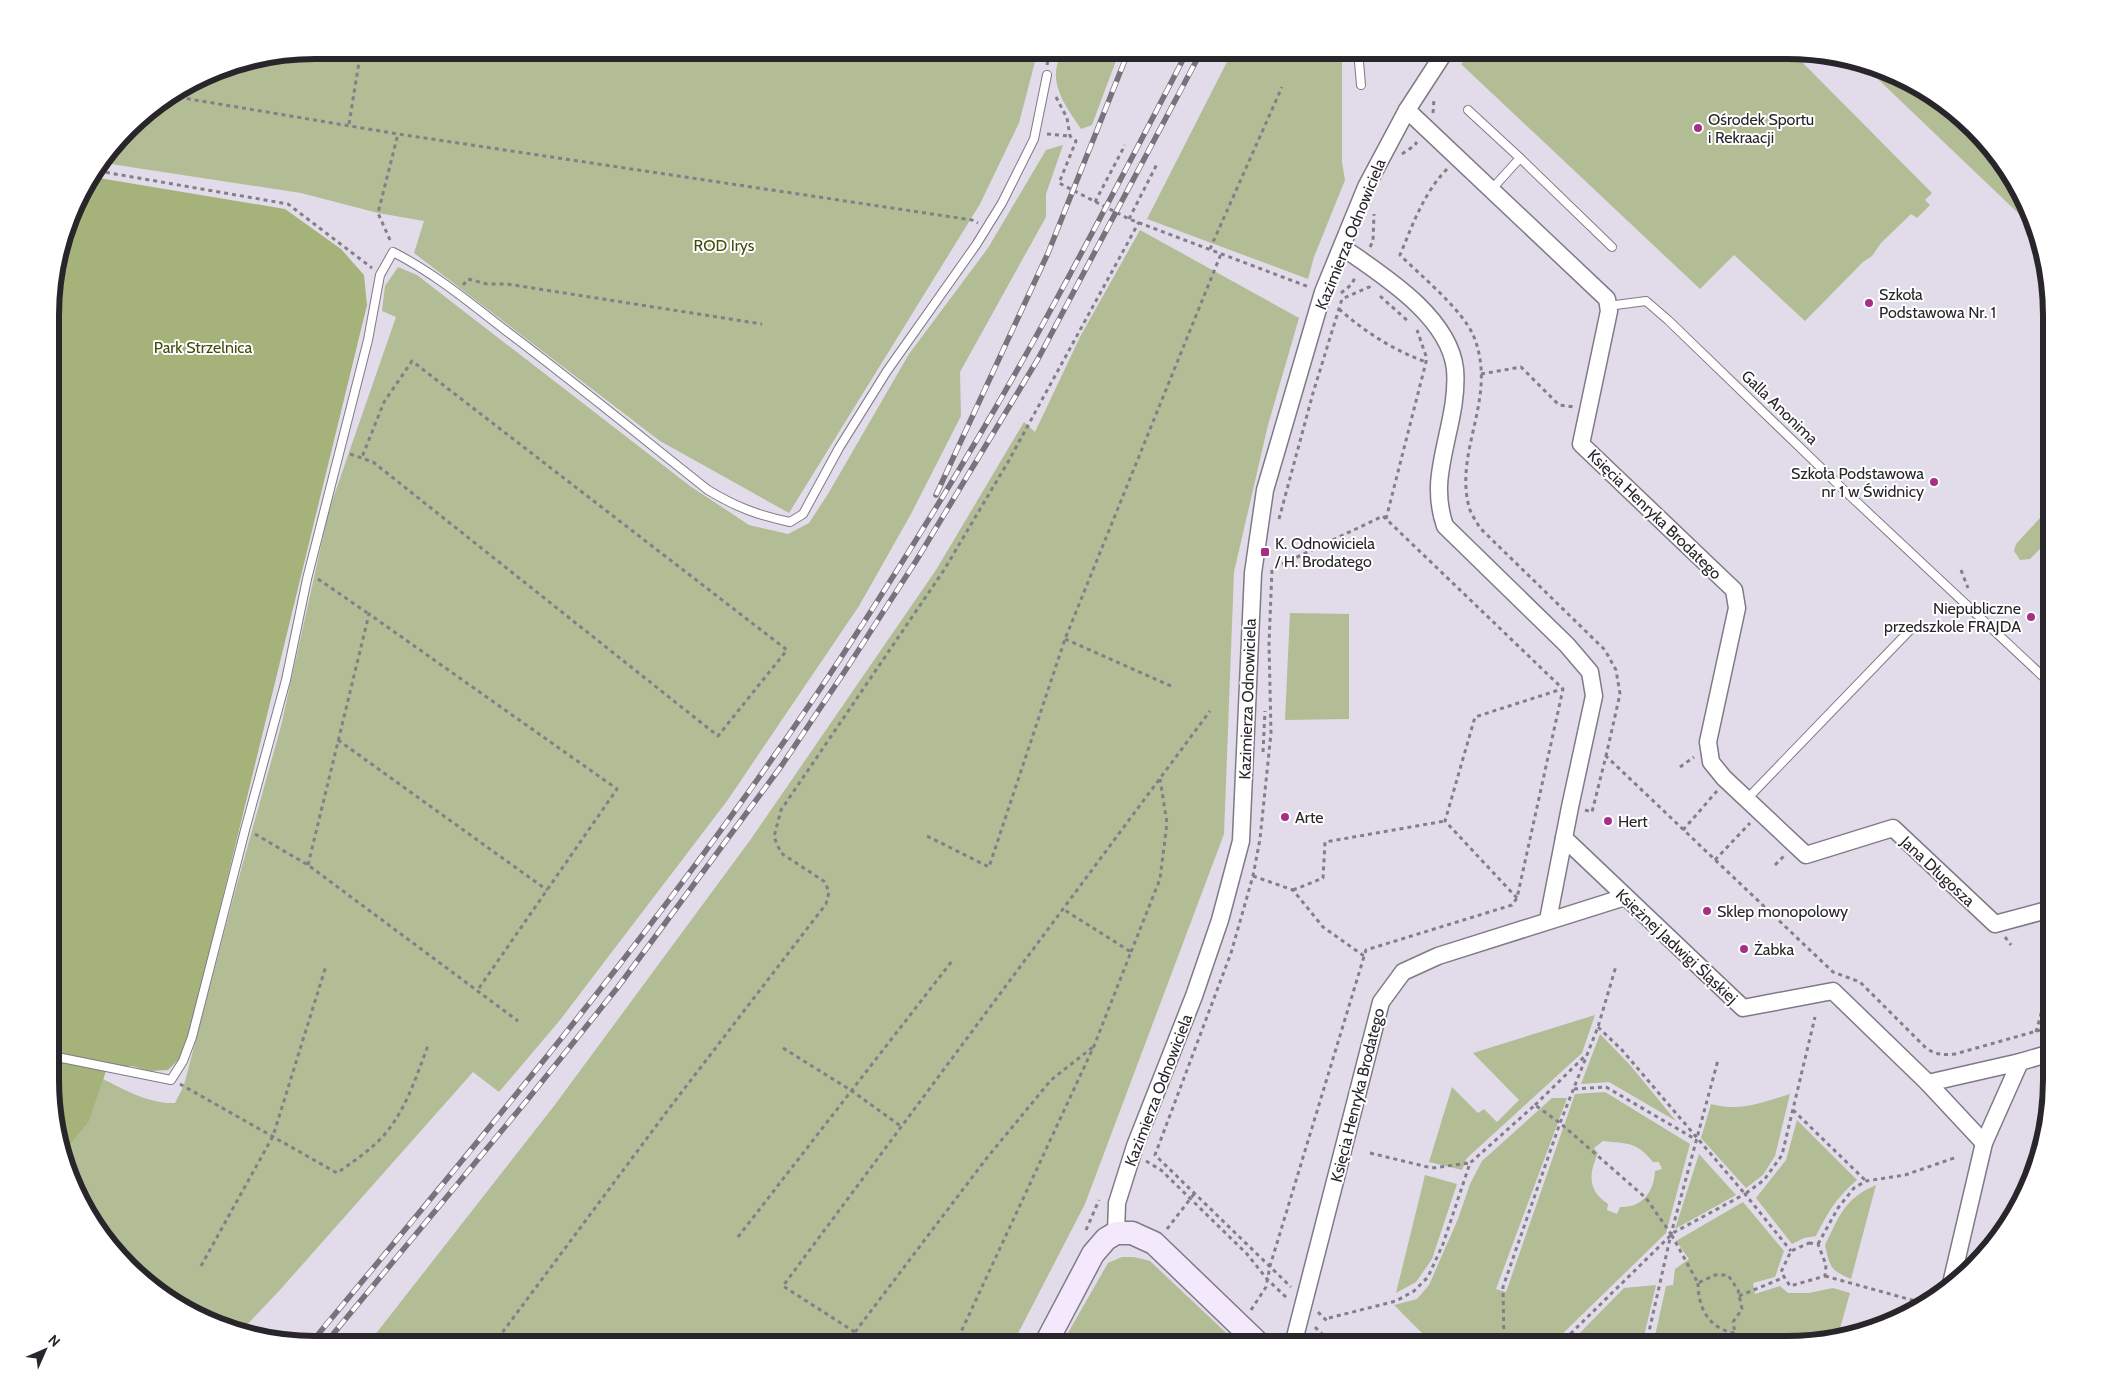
<svg xmlns="http://www.w3.org/2000/svg" width="2102" height="1395" font-family="Cabin,sans-serif">
<rect width="100%" height="100%" fill="#e2dcea"/>
<!-- green -->
<g fill="#b2bc95" fill-rule="evenodd">
<path d="M314,50H1038L1019,123L980,204L789,513L660,441L414,253L424,221L378,213L301,193L104,163L140,116L213,70Z"/>
<path d="M1062,50H1120L1092,125L1081,129C1071,113 1055,94 1056,73C1056,66 1060,57 1062,50Z"/>
<path d="M1233,50H1342V162L1345,180L1314,257L1308,279L1147,219Z"/>
<path d="M1475,50H1790L1932,193L1925,200L1930,205L1917,218L1911,214L1881,243L1872,256L1863,262L1805,321L1734,255L1700,289L1461,64Z"/>
<path d="M1860,62L1872,64L1935,95L1986,140L2017,182L2037,231Z"/>
<path d="M1063,145L1046,194V217L960,372L961,416L911,514L859,606L727,801L560,1020L499,1092L473,1072L279,1291L239,1333L230,1331L167,1300L116,1255L86,1213L65,1151L89,1122L103,1079C125,1090 149,1104 175,1103L184,1085L233,899L281,726L329,510L396,317L382,311L385,286L398,267L417,275L690,486L749,525L788,534L809,523L828,494L909,354L988,248L1046,150Z"/>
<path d="M1140,230L1299,318L1268,425L1234,572L1224,834L1085,1204L1012,1345H367L554,1106L751,839L936,570L1024,422L1035,432L1080,337Z"/>
<path d="M2051,506V538L2030,559L2020,560L2014,551L2016,544Z"/>
<path d="M1290,613L1349,614V719L1285,720Z"/>
<path d="M1595,1015L1582,1053L1467,1158L1462,1170L1429,1162L1452,1087L1478,1113L1484,1109L1497,1122L1519,1100L1473,1053Z"/>
<path d="M1600,1034L1630,1065L1676,1121L1609,1082L1581,1084Z"/>
<path d="M1605,1092L1690,1144L1666,1233L1551,1345H1500L1489,1334L1479,1345H1434L1394,1305L1417,1299L1429,1285L1458,1219L1470,1184L1482,1161L1552,1098H1567L1496,1289L1506,1292L1575,1094ZM1603,1141C1628,1144 1636,1141 1653,1162H1659L1662,1169L1655,1171C1654,1192 1642,1208 1620,1207L1617,1214L1607,1210L1608,1204C1587,1190 1589,1174 1598,1153L1594,1148Z"/>
<path d="M1790,1094L1775,1156L1763,1175L1746,1188L1701,1138L1711,1104C1741,1112 1760,1103 1790,1094Z"/>
<path d="M1797,1120L1857,1180C1836,1198 1828,1212 1816,1236L1804,1238L1792,1244L1756,1198L1786,1160Z"/>
<path d="M1699,1154L1736,1195L1675,1229Z"/>
<path d="M1425,1175L1457,1184L1432,1259L1416,1282L1396,1293Z"/>
<path d="M1876,1185L1851,1279C1830,1270 1830,1267 1825,1245C1840,1215 1844,1199 1876,1185Z"/>
<path d="M1743,1202L1784,1251L1775,1277L1753,1283L1755,1294L1780,1286L1788,1293H1809L1833,1288L1850,1293L1837,1339L1805,1344H1751L1750,1343L1744,1344L1653,1345L1666,1286L1673,1285L1675,1269L1689,1259L1676,1241Z"/>
<path d="M1122,1257H1134L1150,1261L1239,1345H1061L1108,1263Z"/>
<path d="M1656,1285L1642,1345H1568L1624,1288Z"/>
</g>
<!-- forest -->
<path fill="#a5b27a" d="M93,177L285,209L341,249L364,275L367,305L193,1019L181,1057L168,1070L150,1071L132,1066L107,1068L89,1122L65,1151L52,1115V280L77,197Z"/>
<g fill="none" stroke-linecap="round" stroke-linejoin="round">
<!-- lane casing -->
<g stroke="#7f7a86" stroke-width="10">
<g id="lane">
<path d="M1358,50L1361,85"/>
<path d="M1468,110L1520,158L1491,190"/>
<path d="M1520,158L1612,247"/>
<path d="M1608,306L1646,301L1668,320L1845,491L2051,684"/>
<path d="M1747,799L1912,628"/>
<path d="M52,1056L171,1080L183,1061L192,1037L245,830L286,680L307,579L368,340L380,275L393,252C434,273 469,302 505,330C574,382 640,436 708,490C736,507 757,515 790,522L803,514L839,448L887,371L976,245L1002,203L1034,139L1047,75"/>
</g>
</g>
<!-- street casing -->
<g stroke="#7f7a86" stroke-width="19">
<g id="street">
<path d="M1407,110L1607,299L1609,311L1581,444L1734,590L1737,608L1708,742L1711,762L1724,778L1806,855L1893,828L1995,924L2051,909"/>
<path d="M1342,247C1382,275 1449,316 1455,369C1457,392 1452,415 1447,437C1440,469 1434,494 1445,526L1567,645L1590,672L1594,696L1570,807L1548,920"/>
<path d="M1564,838L1743,1008L1833,991L1928,1083L1984,1143"/>
<path d="M2020,1062L2051,1053"/>
<path d="M1928,1083L2020,1062L1984,1143L1950,1288"/>
<path d="M1116,1233L1117,1203L1135,1146L1194,996L1220,920L1241,841L1253,573L1265,490L1323,292L1366,187L1407,110L1446,50"/>
<path d="M1291,1345L1295,1337L1381,1002L1403,972L1438,956L1625,897"/>
</g>
</g>
<!-- secondary casing -->
<g stroke="#7f7a86" stroke-width="25">
<path id="secondary" d="M1045,1345L1093,1254L1106,1239L1116,1233H1132L1154,1243L1260,1345"/>
</g>
<!-- path -->
<g stroke="#837f89" stroke-width="3" stroke-dasharray="4 4" stroke-linecap="butt">
<path d="M1047,65L1050,50"/>
<path d="M171,96L398,134L972,220L978,223"/>
<path d="M1056,97L1067,118L1070,136L1076,141L1059,183L1129,219L1309,287"/>
<path d="M1433,113L1434,99"/>
<path d="M349,124L361,50"/>
<path d="M1047,134L1070,136"/>
<path d="M1402,154L1414,146L1417,142"/>
<path d="M1447,169C1423,194 1413,224 1400,255C1421,276 1463,310 1474,337C1498,398 1454,449 1469,507C1471,514 1476,521 1480,528L1605,650L1616,670L1620,694L1606,756"/>
<path d="M98,171L288,204L372,268"/>
<path d="M1095,202L1125,145"/>
<path d="M1129,219L1158,162"/>
<path d="M390,240L378,213L398,134"/>
<path d="M1370,247L1373,241L1374,214"/>
<path d="M1210,249L1282,87"/>
<path d="M463,285L468,279L487,284H507L762,324"/>
<path d="M1341,293L1351,285L1356,276"/>
<path d="M1380,296L1409,322"/>
<path d="M1339,309C1365,332 1393,350 1426,362"/>
<path d="M1481,374L1521,367L1559,405L1574,407"/>
<path d="M350,454L373,462L718,736L787,650L412,361L384,402L362,457"/>
<path d="M1279,519L1313,393L1342,299L1369,287L1371,289"/>
<path d="M1386,519L1426,362V356L1417,330"/>
<path d="M1961,570L1968,588"/>
<path d="M318,579L369,614"/>
<path d="M1065,639L1171,686"/>
<path d="M338,740L547,890"/>
<path d="M1263,752L1265,711"/>
<path d="M1680,767L1694,757"/>
<path d="M1585,810L1592,812L1606,756L1833,972L1860,982L1926,1048C1936,1055 1943,1055 1955,1054L2051,1027"/>
<path d="M1683,830L1717,791"/>
<path d="M255,834L308,865L518,1021"/>
<path d="M927,836L989,867L1065,639L1221,254"/>
<path d="M1715,860L1750,823"/>
<path d="M308,865L369,614L617,789L477,991"/>
<path d="M1775,865L1784,856"/>
<path d="M1253,876L1293,890L1323,927L1364,956"/>
<path d="M1293,890L1323,878L1325,842L1445,821"/>
<path d="M1517,898L1445,821L1475,717L1562,689"/>
<path d="M2005,937L2011,945"/>
<path d="M1131,952L1160,879L1167,823L1160,779"/>
<path d="M2041,973L2050,981"/>
<path d="M1598,1027L1622,1050L1745,1194L1764,1180L1782,1155L1815,1017"/>
<path d="M2036,1032L2050,982"/>
<path d="M783,1048L852,1091L902,1127"/>
<path d="M180,1084L337,1173C354,1161 371,1150 385,1134C407,1108 417,1074 429,1043"/>
<path d="M1574,1089L1606,1087L1695,1139"/>
<path d="M1535,1105L1584,1057"/>
<path d="M1793,1110L1866,1181"/>
<path d="M1370,1153L1432,1168L1470,1163"/>
<path d="M1146,1161L1161,1170L1247,1254L1267,1279L1288,1299"/>
<path d="M1167,1229L1194,1194"/>
<path d="M1086,1230L1099,1200"/>
<path d="M738,1237L952,961"/>
<path d="M1809,1243L1818,1244L1826,1265L1825,1276L1790,1286L1781,1272L1791,1251Z"/>
<path d="M1818,1244L1838,1208L1854,1188L1866,1181L1905,1175L1957,1157"/>
<path d="M201,1266L273,1136L326,966"/>
<path d="M1825,1276L1919,1302"/>
<path d="M1698,1283C1698,1308 1709,1329 1735,1333"/>
<path d="M1739,1296L1785,1277"/>
<path d="M1251,1310L1266,1287L1270,1266L1366,950L1512,905L1517,898L1563,689L1383,516L1272,569L1269,644L1271,733L1260,839L1253,876L1231,953L1155,1155L1291,1287"/>
<path d="M1318,1312L1328,1322"/>
<path d="M1329,1318L1396,1301L1414,1291L1428,1277L1443,1244L1470,1163L1535,1105L1560,1123L1646,1198L1671,1234"/>
<path d="M1315,1327L1325,1337L1337,1345"/>
<path d="M855,1332L986,1159L1051,1080L1093,1047"/>
<path d="M1742,1344L1735,1333L1733,1322L1742,1309L1738,1290L1728,1275H1715L1698,1283L1671,1234L1745,1194L1791,1251"/>
<path d="M493,1345L668,1110L826,904L829,892L825,882L781,853L774,837L781,810L944,570L1008,462L1139,222"/>
<path d="M875,1345L783,1286L1210,711"/>
<path d="M955,1345L1094,1046L1131,952L1063,909"/>
<path d="M1504,1345L1503,1287L1560,1123L1598,1027L1616,966"/>
<path d="M1559,1345L1671,1235"/>
<path d="M1646,1345L1671,1234L1718,1060"/>
</g>
<!-- lane -->
<use href="#lane" stroke="#fff" stroke-width="8"/>
<!-- street -->
<use href="#street" stroke="#fff" stroke-width="16"/>
<!-- secondary -->
<use href="#secondary" stroke="#f4e9fc" stroke-width="22"/>
<!-- rail casing -->
<g stroke="#77737c" stroke-width="5.5">
<g id="rail">
<path d="M936,495L1048,253L1129,50"/>
<path d="M310,1344C495,1122 681,901 840,659C906,558 970,455 1029,349C1084,251 1136,150 1188,50"/>
<path d="M324,1345L528,1099L618,987L782,765L847,668L916,561L1038,359L1202,50"/>
</g>
</g>
<!-- rail -->
<use href="#rail" stroke="#fff" stroke-width="4" stroke-dasharray="11" stroke-linecap="butt"/>
</g>
<!-- markers -->
<g fill="#a63087" stroke="#fff" stroke-width="2">
<circle cx="1698" cy="128" r="5"/>
<circle cx="1869" cy="303" r="5"/>
<circle cx="1934" cy="482" r="5"/>
<rect x="1260" y="547" width="10" height="10" rx="2.5"/>
<circle cx="2031" cy="617" r="5"/>
<circle cx="1285" cy="817" r="5"/>
<circle cx="1608" cy="821" r="5"/>
<circle cx="1707" cy="911" r="5"/>
<circle cx="1744" cy="949" r="5"/>
</g>
<g text-anchor="middle" stroke-width="4" stroke-linejoin="round" paint-order="stroke">
<!-- poi labels -->
<g font-size="16" fill="#28262b" stroke="#fff" text-anchor="start">
<text x="1708" y="125">Ośrodek Sportu<tspan x="1708" dy="18">i Rekraacji</tspan></text>
<text x="1879" y="300">Szkoła<tspan x="1879" dy="18">Podstawowa Nr. 1</tspan></text>
<text x="1924" y="479" text-anchor="end">Szkoła Podstawowa<tspan x="1924" dy="18">nr 1 w Świdnicy</tspan></text>
<text x="1275" y="549">K. Odnowiciela<tspan x="1275" dy="18">/ H. Brodatego</tspan></text>
<text x="2021" y="614" text-anchor="end">Niepubliczne<tspan x="2021" dy="18">przedszkole FRAJDA</tspan></text>
<text x="1295" y="823">Arte</text>
<text x="1618" y="827">Hert</text>
<text x="1717" y="917">Sklep monopolowy</text>
<text x="1754" y="955">Żabka</text>
</g>
<!-- street labels -->
<g font-size="16" fill="#28262b" stroke="#fff">
<text transform="translate(1350 234) rotate(-68)" y="6">Kazimierza Odnowiciela</text>
<text transform="translate(1780 407) rotate(44)" y="6">Galla Anonima</text>
<text transform="translate(1655 514) rotate(44)" y="6">Księcia Henryka Brodatego</text>
<text transform="translate(1247 699) rotate(-88)" y="6">Kazimierza Odnowiciela</text>
<text transform="translate(1938 871) rotate(43)" y="6">Jana Długosza</text>
<text transform="translate(1677 946) rotate(43)" y="6">Księżnej Jadwigi Śląskiej</text>
<text transform="translate(1158 1090) rotate(-69)" y="6">Kazimierza Odnowiciela</text>
<text transform="translate(1357 1095) rotate(-76)" y="6">Księcia Henryka Brodatego</text>
</g>
<!-- park labels -->
<g font-size="16" fill="#424d0c" stroke="#fff">
<text x="724" y="251">ROD Irys</text>
<text x="203" y="353">Park Strzelnica</text>
</g>
</g>
<!-- crop -->
<path d="M0 0H2102V1395H0ZM315 59H1787A256 256 0 0 1 2043 315V1080A256 256 0 0 1 1787 1336H315A256 256 0 0 1 59 1080V315A256 256 0 0 1 315 59Z" fill="#fff" fill-rule="evenodd"/>
<path fill="none" stroke="#28262b" stroke-width="6" d="M315 59H1787A256 256 0 0 1 2043 315V1080A256 256 0 0 1 1787 1336H315A256 256 0 0 1 59 1080V315A256 256 0 0 1 315 59Z"/>
<!-- north arrow -->
<g transform="translate(45 1350) rotate(45)" stroke="#ffffff" stroke-width="4" paint-order="stroke">
<path d="M0-4L9 19L0 12L-9 19Z" fill="#28262b"/>
<text y="-8" font-size="14" font-weight="bold" text-anchor="middle" fill="#28262b">N</text>
</g>
</svg>
